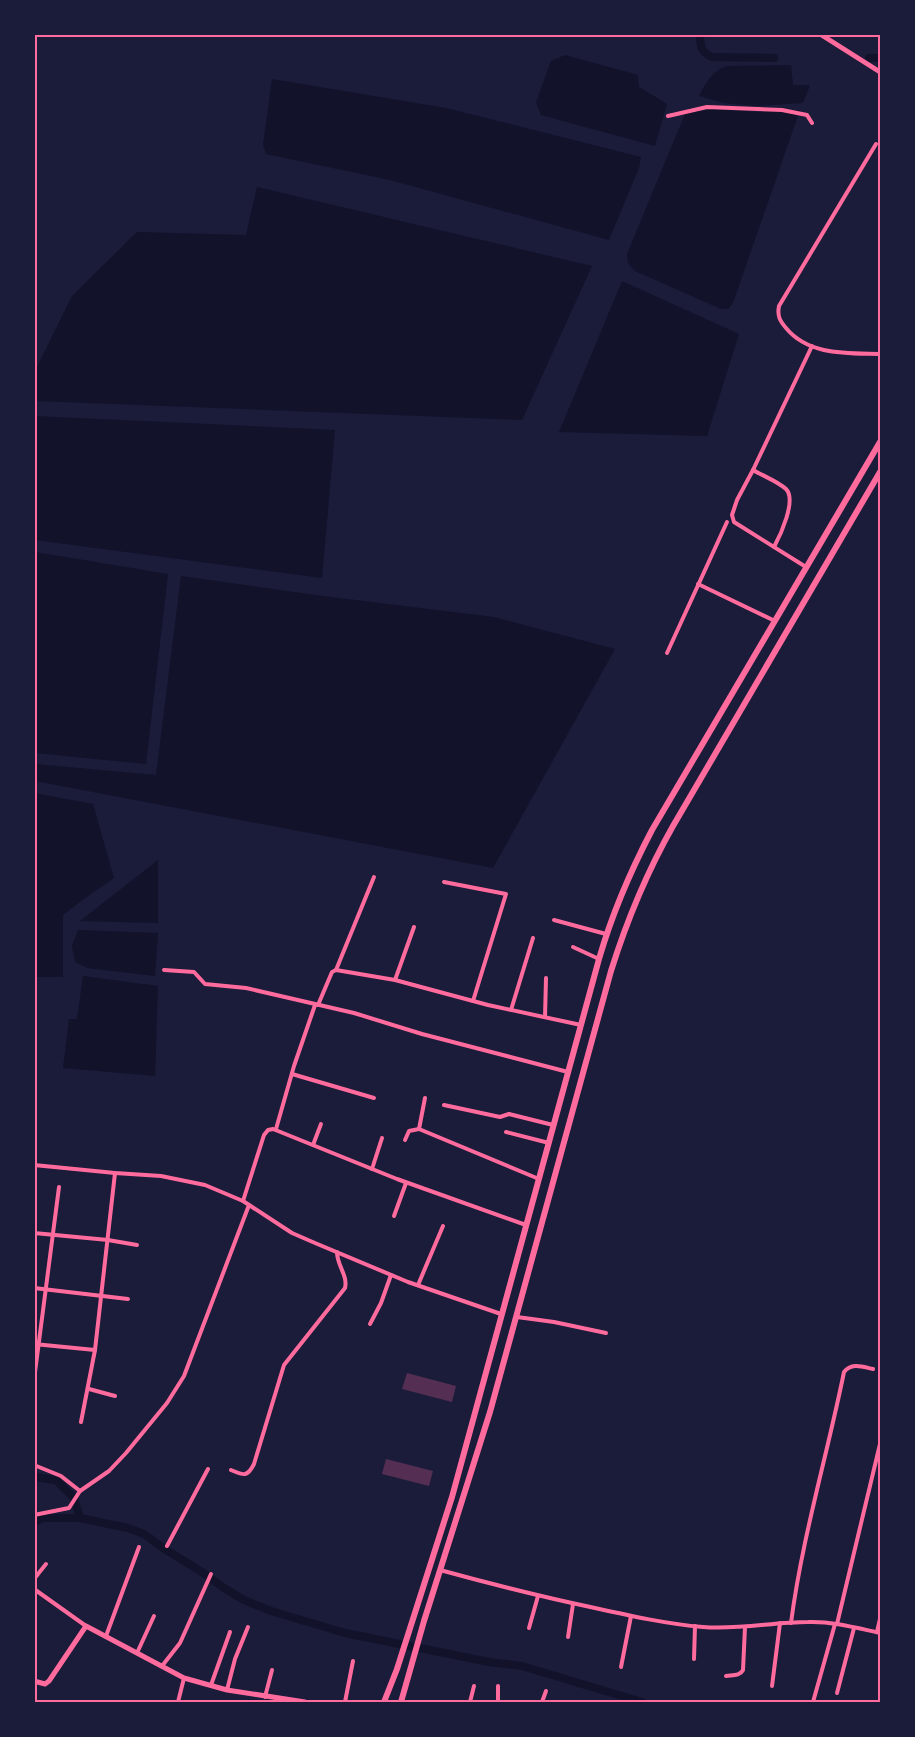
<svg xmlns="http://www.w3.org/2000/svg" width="915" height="1737" font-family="'Varela Round',sans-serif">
<rect width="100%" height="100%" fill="#1b1b3a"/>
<!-- water -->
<g fill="#12122b">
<path d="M565,55L638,75L639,87L667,104L655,146L541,115L536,102L551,61Z"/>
<path d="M791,65L793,85H810L803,103L756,106L724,103L699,96C706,83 713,69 728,66Z"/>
<path d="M272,79L446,108L641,157L639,168L609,240L390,180L266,154L263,145Z"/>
<path d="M690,108L758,112L800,110L733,303L728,309H721L635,271C629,265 627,263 627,254L685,114Z"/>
<path d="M257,187L592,266L522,420L35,401V371L72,296L137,232L246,235Z"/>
<path d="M622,281L739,334L707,436L559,432Z"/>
<path d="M35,416L335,430L322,578L35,540Z"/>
<path d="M35,552L168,574L146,764L35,753Z"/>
<path d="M181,576L323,596L494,617L615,649L493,868L35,781V764L156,775Z"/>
<path d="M34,793L93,804L114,878L88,896L63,915V977H35Z"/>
<path d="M158,860V923L80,921Z"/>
<path d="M78,930L158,933L155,976L87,968L75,962L72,946Z"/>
<path d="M83,976L158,986L155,1076L63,1068L69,1019H77Z"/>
</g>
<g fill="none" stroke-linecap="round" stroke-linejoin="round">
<!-- canal -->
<g stroke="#12122b" stroke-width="8">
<path d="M700,34C700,45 701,53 712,57L774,58"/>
<path d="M869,58H880"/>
<path d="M34,1477L56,1480L74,1498L80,1518"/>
<path d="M34,1522L43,1518H80L128,1528L144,1534L163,1548L202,1572L224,1588L244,1600L271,1611L345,1633L489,1662L522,1666L642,1702"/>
</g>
</g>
<!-- building -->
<g fill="#542f53">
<path d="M407,1373L456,1386L452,1402L402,1389Z"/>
<path d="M386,1459L433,1471L429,1486L382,1474Z"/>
</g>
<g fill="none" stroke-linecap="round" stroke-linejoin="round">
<!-- minor -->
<g stroke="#ff6b9d" stroke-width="4">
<path d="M668,116L707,107L782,110L807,115L812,123"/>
<path d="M876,144L779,306C777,316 780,321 786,328C809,356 848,353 880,354"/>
<path d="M753,470C763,476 777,481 786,489C797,500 780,536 774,547"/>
<path d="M806,567L734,522L732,515L737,500L753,470L812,346"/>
<path d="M698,584L775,621"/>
<path d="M667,653L727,522"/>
<path d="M444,882L506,894L473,1001"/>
<path d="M554,920L606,934"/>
<path d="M573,947L599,959"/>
<path d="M164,970L194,972L205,984L246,988L354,1013L422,1034L568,1072"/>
<path d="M336,970L374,877"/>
<path d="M395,980L414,927"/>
<path d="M318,1005L332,972L336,970L395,980L488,1005L581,1025"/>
<path d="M511,1010L533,938"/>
<path d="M545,1017L546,978"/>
<path d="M292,1074L374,1098"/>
<path d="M425,1098L419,1129L539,1179"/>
<path d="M444,1105L500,1117L509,1114L553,1125"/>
<path d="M276,1129L294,1066L315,1005"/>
<path d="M506,1132L549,1143"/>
<path d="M405,1140L409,1131L419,1129"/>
<path d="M313,1145L321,1124"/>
<path d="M34,1165L115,1173L161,1176L205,1185L243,1201L292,1233L315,1243L408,1282L501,1314"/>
<path d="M372,1169L382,1138"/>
<path d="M243,1201L264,1135L268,1130L273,1129L397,1179L526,1225"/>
<path d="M394,1216L406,1183"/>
<path d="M34,1233L108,1240L137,1245"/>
<path d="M418,1285L443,1226"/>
<path d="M34,1288L128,1299"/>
<path d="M517,1317L554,1322L606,1333"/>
<path d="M370,1324L381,1303L391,1275"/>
<path d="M34,1344L95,1350"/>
<path d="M34,1380L59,1187"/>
<path d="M89,1389L115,1396"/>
<path d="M81,1422L95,1350L115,1173"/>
<path d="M34,1465L61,1476L80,1491"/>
<path d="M231,1470C243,1475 247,1478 254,1464L284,1365L345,1288C348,1275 337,1266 337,1252"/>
<path d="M34,1515L69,1508L80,1491L109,1471L126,1453L167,1403L184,1376L249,1205"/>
<path d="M167,1546L208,1469"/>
<path d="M440,1570C491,1584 543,1597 595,1608C631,1616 667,1624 703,1627C739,1630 773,1622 808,1622C832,1621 857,1628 880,1633"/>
<path d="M34,1579L46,1564"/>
<path d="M34,1589L86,1626"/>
<path d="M791,1623C802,1538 827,1456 844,1372C852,1362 863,1367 873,1369"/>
<path d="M837,1624L880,1444"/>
<path d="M529,1628L538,1596"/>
<path d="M877,1632L880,1619"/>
<path d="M106,1636L139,1547"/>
<path d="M568,1637L573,1604"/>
<path d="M137,1653L154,1616"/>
<path d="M694,1659L695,1626"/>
<path d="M162,1666L180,1643L211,1574"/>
<path d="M621,1667L631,1616"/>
<path d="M726,1676C733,1675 740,1676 743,1670L745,1627"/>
<path d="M211,1685L230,1632"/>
<path d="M772,1686L780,1623"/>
<path d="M227,1690L235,1659L248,1627"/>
<path d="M837,1693L854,1628"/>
<path d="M265,1697L272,1670"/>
<path d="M178,1702L184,1678"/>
<path d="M345,1702L353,1661"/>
<path d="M470,1702L474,1686"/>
<path d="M498,1702V1686"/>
<path d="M542,1702L546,1691"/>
<path d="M813,1702L835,1624"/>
</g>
<!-- tertiary -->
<g stroke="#ff6b9d" stroke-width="5">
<path d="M820,34L880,72"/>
<path d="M34,1681L45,1684L49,1681L86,1626L184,1678L227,1690L305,1702"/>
</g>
<!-- secondary -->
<g stroke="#ff6b9d" stroke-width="6">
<path d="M384,1702L397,1669L452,1497L599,959C612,914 630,872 652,830L880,442"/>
<path d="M401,1702L424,1621L490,1412L611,971C627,920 647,872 673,826L880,472"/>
</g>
</g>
<!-- border -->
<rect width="915" height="1737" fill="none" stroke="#1b1b3a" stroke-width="72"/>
<rect x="36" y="36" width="843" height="1665" fill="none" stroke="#ff6b9d" stroke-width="2"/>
</svg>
